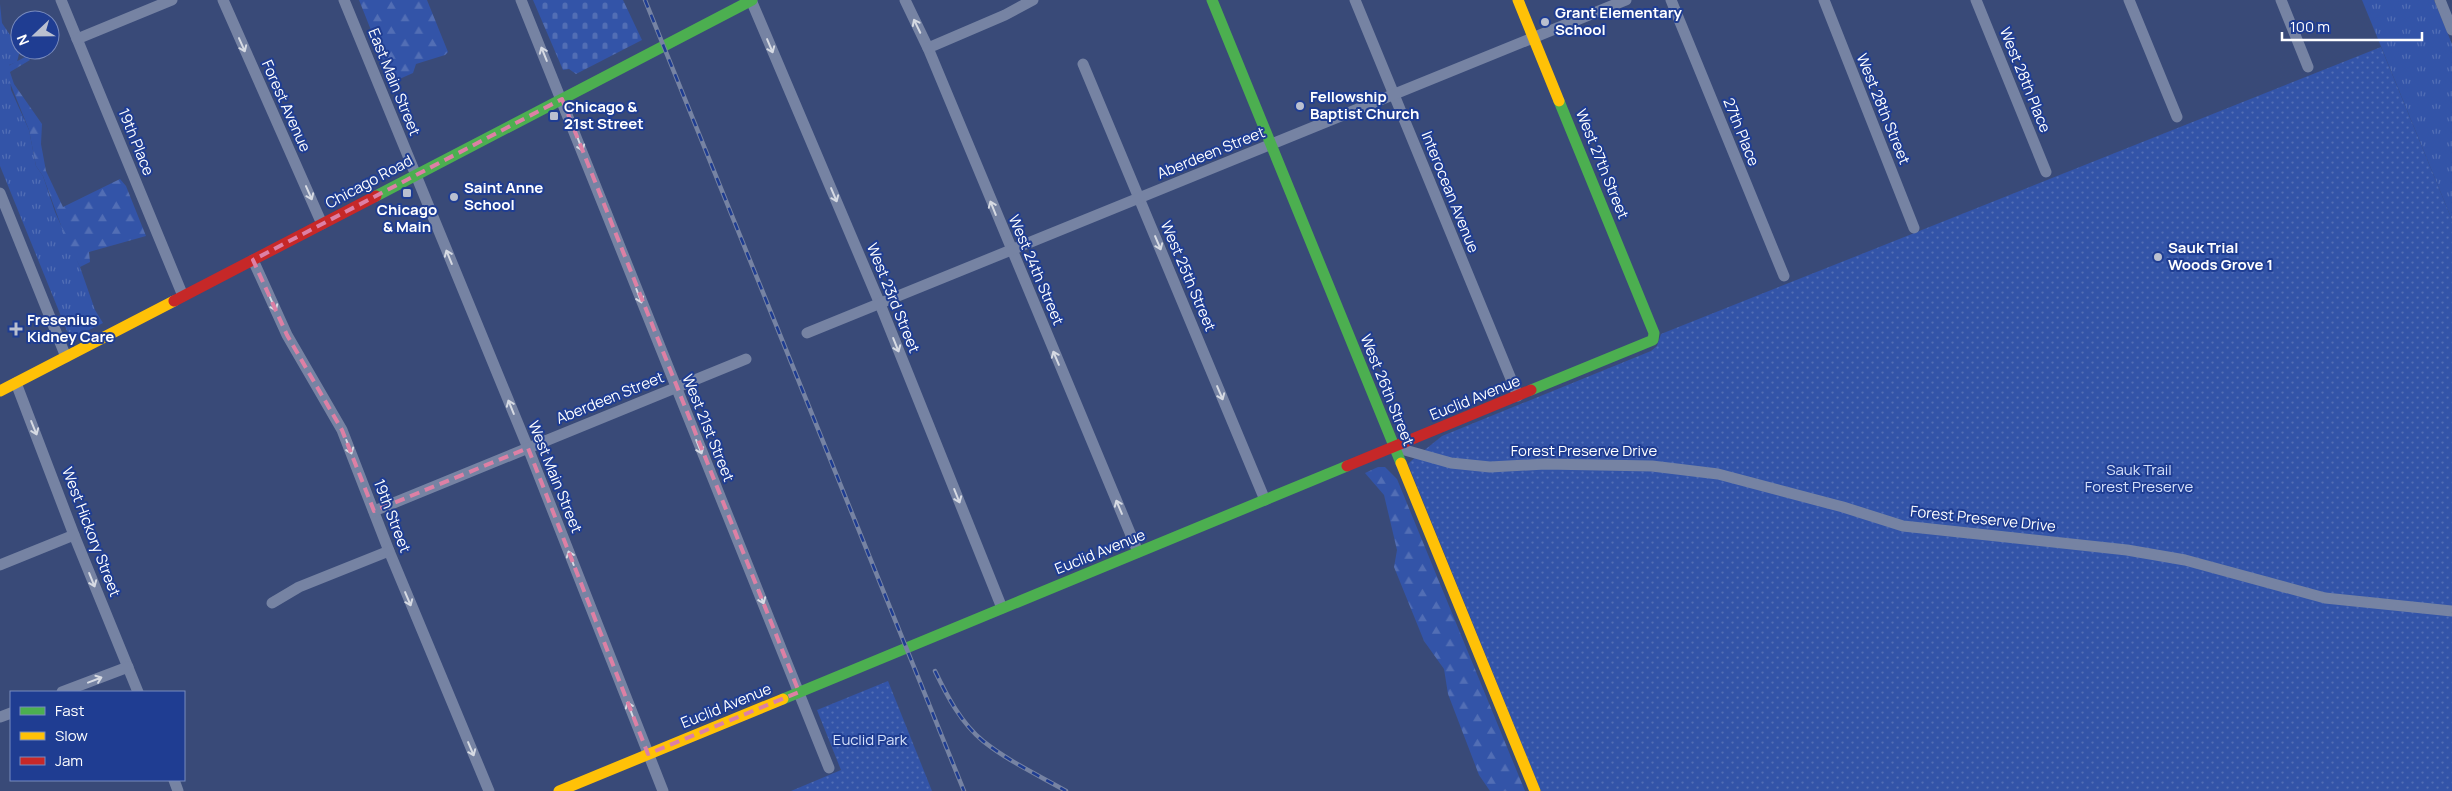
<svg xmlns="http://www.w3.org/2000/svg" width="2452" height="791" font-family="Manrope,sans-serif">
<defs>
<pattern id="grass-tufts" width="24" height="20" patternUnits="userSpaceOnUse" patternTransform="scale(1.25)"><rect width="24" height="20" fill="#3354a8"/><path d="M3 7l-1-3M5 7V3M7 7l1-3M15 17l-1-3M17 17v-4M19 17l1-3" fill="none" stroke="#526eb5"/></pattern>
<pattern id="forest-firs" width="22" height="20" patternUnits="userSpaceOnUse" patternTransform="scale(1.25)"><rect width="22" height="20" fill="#3354a8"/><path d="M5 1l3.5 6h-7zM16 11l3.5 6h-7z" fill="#526eb5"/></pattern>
<pattern id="cemetery-stones" width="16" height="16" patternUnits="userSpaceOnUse" patternTransform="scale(1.25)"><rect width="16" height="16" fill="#3354a8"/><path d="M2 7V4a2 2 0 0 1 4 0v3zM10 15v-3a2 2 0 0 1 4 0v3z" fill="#526eb5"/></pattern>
<pattern id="park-dots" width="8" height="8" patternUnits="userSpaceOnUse" patternTransform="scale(1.25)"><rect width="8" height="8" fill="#3354a8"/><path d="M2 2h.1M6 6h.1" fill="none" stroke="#526eb5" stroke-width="1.8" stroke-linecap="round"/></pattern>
</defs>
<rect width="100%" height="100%" fill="#394a78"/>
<!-- grass -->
<g fill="url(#grass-tufts)">
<path d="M2362,0H2434L2452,44V220Z"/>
<path d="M0,4L2,23L20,50L17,62L9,65L11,90L29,130L36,166L43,176L55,212L80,267L95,310L103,323L75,337L67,331L0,166Z"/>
</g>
<!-- forest -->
<g fill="url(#forest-firs)">
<path d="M359,0H427L448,52L445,55L416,64L413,73L395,81L390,78Z"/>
<path d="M27,56L30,60L10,72L14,84L42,124L41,144L46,171L63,207L120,179L126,186L146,236L89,252L90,262L80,267L67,242L43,176L36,166L29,130L4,68Z"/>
<path d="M1378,467H1385L1397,479L1525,791H1490L1479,775L1448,694L1444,669L1424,641L1394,567L1397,550L1384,495L1365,473Z"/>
</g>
<!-- cemetery -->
<path fill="url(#cemetery-stones)" d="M533,0H623L642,40L576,74L569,69L563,70Z"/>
<!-- park -->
<g fill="url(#park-dots)">
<path d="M2381,47L2452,220V791H1541L1408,464L1411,461L1442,436L1651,351L1657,346L1661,334Z"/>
<path d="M888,681L932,791H791L841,770L817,710Z"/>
</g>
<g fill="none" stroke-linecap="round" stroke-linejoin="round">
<!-- street -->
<g stroke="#7683a3" stroke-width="11">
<path d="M61,0L183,296"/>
<path d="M223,0L322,224"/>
<path d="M344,0L528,448L663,791"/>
<path d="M521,0L829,768"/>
<path d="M751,0L880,304L1002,608"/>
<path d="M905,0L928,48L1138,552"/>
<path d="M1355,0L1518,396"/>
<path d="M1671,0L1784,276"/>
<path d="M1824,0L1914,228"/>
<path d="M1976,0L2046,172"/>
<path d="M2129,0L2177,117"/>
<path d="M2281,0L2308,67"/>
<path d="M2440,0L2452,30"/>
<path d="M77,39L172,0"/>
<path d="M928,48L1005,15L1033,0"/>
<path d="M1083,64L1265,500"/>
<path d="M0,193L66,357"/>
<path d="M253,260L287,335L342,430L389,551L489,791"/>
<path d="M807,333L1626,0"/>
<path d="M16,383L74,535L138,692"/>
<path d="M1394,447L1451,463L1490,467L1545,464L1652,466L1718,474L1843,507L1903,526L2127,550L2185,560L2325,598L2452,611"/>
<path d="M374,511L746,359"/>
<path d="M0,565L74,535"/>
<path d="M272,603L299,587L389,551"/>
<path d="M62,692L128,667"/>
<path d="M0,717L11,713"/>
<path d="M174,780L178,791"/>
</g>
<!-- fast -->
<g stroke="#4caf50" stroke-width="11">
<path d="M1212,0L1401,463"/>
<path d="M376,196L752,0"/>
<path d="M1531,390L1653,340L1654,333L1559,101"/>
<path d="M783,699L1347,466"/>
</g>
<!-- slow -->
<g stroke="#ffc107" stroke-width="11">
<path d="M1518,0L1559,101"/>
<path d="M0,391L174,301"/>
<path d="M1401,463L1535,791"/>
<path d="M559,791L783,699"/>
</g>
<!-- jam -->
<g stroke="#c62828" stroke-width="11">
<path d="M174,301L376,196"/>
<path d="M1347,466L1531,390"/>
</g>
<!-- rail casing -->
<g stroke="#7683a3" stroke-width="4.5">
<g id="rail">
<path d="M645,0L964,791"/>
<path d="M935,671C947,696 961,723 983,741C1008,761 1038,775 1066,791"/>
</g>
</g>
<!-- rail -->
<use href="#rail" stroke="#1f3d92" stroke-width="2.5" stroke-dasharray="8" stroke-linecap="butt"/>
</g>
<!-- one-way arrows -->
<defs><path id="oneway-shaft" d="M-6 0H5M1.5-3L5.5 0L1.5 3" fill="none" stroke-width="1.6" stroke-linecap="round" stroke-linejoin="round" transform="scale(1.25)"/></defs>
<g stroke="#d6dae3">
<use href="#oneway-shaft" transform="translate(917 26) rotate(-116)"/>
<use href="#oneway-shaft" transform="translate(242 45) rotate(66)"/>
<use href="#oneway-shaft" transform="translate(770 46) rotate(67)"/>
<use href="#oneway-shaft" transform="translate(544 54) rotate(-112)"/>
<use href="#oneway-shaft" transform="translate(580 144) rotate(69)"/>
<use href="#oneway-shaft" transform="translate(309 193) rotate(66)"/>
<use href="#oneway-shaft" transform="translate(834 195) rotate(67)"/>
<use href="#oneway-shaft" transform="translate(993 208) rotate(-112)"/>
<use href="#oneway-shaft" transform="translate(1158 243) rotate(67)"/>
<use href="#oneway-shaft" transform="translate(449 257) rotate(-112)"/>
<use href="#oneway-shaft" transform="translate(639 296) rotate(69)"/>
<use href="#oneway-shaft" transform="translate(273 304) rotate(66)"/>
<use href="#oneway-shaft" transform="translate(896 345) rotate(68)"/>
<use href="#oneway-shaft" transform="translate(1056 358) rotate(-113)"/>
<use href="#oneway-shaft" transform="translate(1220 393) rotate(67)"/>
<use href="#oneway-shaft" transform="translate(511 407) rotate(-112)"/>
<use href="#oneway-shaft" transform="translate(34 428) rotate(68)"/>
<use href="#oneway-shaft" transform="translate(349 447) rotate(69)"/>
<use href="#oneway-shaft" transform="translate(699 447) rotate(68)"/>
<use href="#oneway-shaft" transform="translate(957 496) rotate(68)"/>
<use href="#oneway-shaft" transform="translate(1119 507) rotate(-113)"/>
<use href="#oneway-shaft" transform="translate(571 558) rotate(-111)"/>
<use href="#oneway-shaft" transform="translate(92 580) rotate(68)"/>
<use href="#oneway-shaft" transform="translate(761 597) rotate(68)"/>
<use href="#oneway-shaft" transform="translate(408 599) rotate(67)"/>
<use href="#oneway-shaft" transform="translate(95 680) rotate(-21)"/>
<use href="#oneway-shaft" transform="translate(630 709) rotate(-111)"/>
<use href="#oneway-shaft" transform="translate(471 749) rotate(67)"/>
</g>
<!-- marked area -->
<path fill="none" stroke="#dd80a5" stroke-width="4" stroke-dasharray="10 6" stroke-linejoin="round" d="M562,99L799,692L648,754L528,448L374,511L342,430L287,335L253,260Z"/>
<!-- markers -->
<g fill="#bac0d0" stroke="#1f3d92" stroke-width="2">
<circle cx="1545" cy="22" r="5"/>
<circle cx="1300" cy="106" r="5"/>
<rect x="549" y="111" width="10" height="10" rx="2.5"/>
<rect x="402" y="188" width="10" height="10" rx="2.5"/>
<circle cx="454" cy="197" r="5"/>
<circle cx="2158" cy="257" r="5"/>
<path d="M13.5 321.5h5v5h5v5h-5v5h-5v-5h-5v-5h5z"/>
</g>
<g text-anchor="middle" stroke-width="4" stroke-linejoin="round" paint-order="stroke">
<!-- poi labels -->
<g font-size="15" font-weight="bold" fill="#fff" stroke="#1f3d92" text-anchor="start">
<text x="1555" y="18">Grant Elementary<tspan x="1555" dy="17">School</tspan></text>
<text x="1310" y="102">Fellowship<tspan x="1310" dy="17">Baptist Church</tspan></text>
<text x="564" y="112">Chicago &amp;<tspan x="564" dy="17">21st Street</tspan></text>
<text x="464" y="193">Saint Anne<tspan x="464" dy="17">School</tspan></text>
<text x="407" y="215" text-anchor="middle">Chicago<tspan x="407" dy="17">&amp; Main</tspan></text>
<text x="2168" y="253">Sauk Trial<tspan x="2168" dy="17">Woods Grove 1</tspan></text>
<text x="27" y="325">Fresenius<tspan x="27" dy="17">Kidney Care</tspan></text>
</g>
<!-- street labels -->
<g font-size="15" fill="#fff" stroke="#1f3d92">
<text transform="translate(2025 80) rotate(68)" y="5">West 28th Place</text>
<text transform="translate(394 82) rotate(68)" y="5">East Main Street</text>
<text transform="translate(286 106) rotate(66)" y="5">Forest Avenue</text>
<text transform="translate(1883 109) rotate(68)" y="5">West 28th Street</text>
<text transform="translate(1741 132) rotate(68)" y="5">27th Place</text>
<text transform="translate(136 142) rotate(68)" y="5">19th Place</text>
<text transform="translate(1211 153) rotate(-22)" y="5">Aberdeen Street</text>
<text transform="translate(1602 164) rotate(68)" y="5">West 27th Street</text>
<text transform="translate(369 182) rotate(-28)" y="5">Chicago Road</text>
<text transform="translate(1450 192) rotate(68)" y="5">Interocean Avenue</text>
<text transform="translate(1036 270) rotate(67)" y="5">West 24th Street</text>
<text transform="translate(1188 276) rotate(67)" y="5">West 25th Street</text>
<text transform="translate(893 298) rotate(68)" y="5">West 23rd Street</text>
<text transform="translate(1387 390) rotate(68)" y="5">West 26th Street</text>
<text transform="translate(610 398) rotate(-22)" y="5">Aberdeen Street</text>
<text transform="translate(1475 398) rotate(-22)" y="5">Euclid Avenue</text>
<text transform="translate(708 428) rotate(68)" y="5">West 21st Street</text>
<text x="1584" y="456">Forest Preserve Drive</text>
<text transform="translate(555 477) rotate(68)" y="5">West Main Street</text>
<text transform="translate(392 516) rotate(69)" y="5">19th Street</text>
<text transform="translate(1983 519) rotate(6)" y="5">Forest Preserve Drive</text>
<text transform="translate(91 532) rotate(69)" y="5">West Hickory Street</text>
<text transform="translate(1100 552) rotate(-22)" y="5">Euclid Avenue</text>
<text transform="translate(726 706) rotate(-22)" y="5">Euclid Avenue</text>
</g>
<!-- park labels -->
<g font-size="15" fill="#d5e0fa" stroke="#1f3d92">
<text x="2139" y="475">Sauk Trail<tspan x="2139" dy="17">Forest Preserve</tspan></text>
<text x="870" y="745">Euclid Park</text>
</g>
</g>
<!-- legend -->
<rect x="10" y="691" width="175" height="90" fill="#1f3d92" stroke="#798bbe"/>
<rect x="20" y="707" width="25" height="8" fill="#4caf50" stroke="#798bbe"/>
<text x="55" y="716" font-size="15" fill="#ffffff">Fast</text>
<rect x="20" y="732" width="25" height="8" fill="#ffc107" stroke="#798bbe"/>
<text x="55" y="741" font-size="15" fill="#ffffff">Slow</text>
<rect x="20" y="757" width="25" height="8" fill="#c62828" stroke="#798bbe"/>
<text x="55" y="766" font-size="15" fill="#ffffff">Jam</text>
<!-- north arrow -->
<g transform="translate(35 35) rotate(248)"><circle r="24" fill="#1f3d92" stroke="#798bbe"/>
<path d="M0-4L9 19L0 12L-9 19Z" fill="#bac0d0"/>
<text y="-8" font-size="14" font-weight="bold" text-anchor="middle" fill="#ffffff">N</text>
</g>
<!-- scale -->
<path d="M2282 32v8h140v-8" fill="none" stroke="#ffffff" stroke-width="2.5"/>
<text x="2290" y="32" font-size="15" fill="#ffffff" stroke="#1f3d92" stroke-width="4" paint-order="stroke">100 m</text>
</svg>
